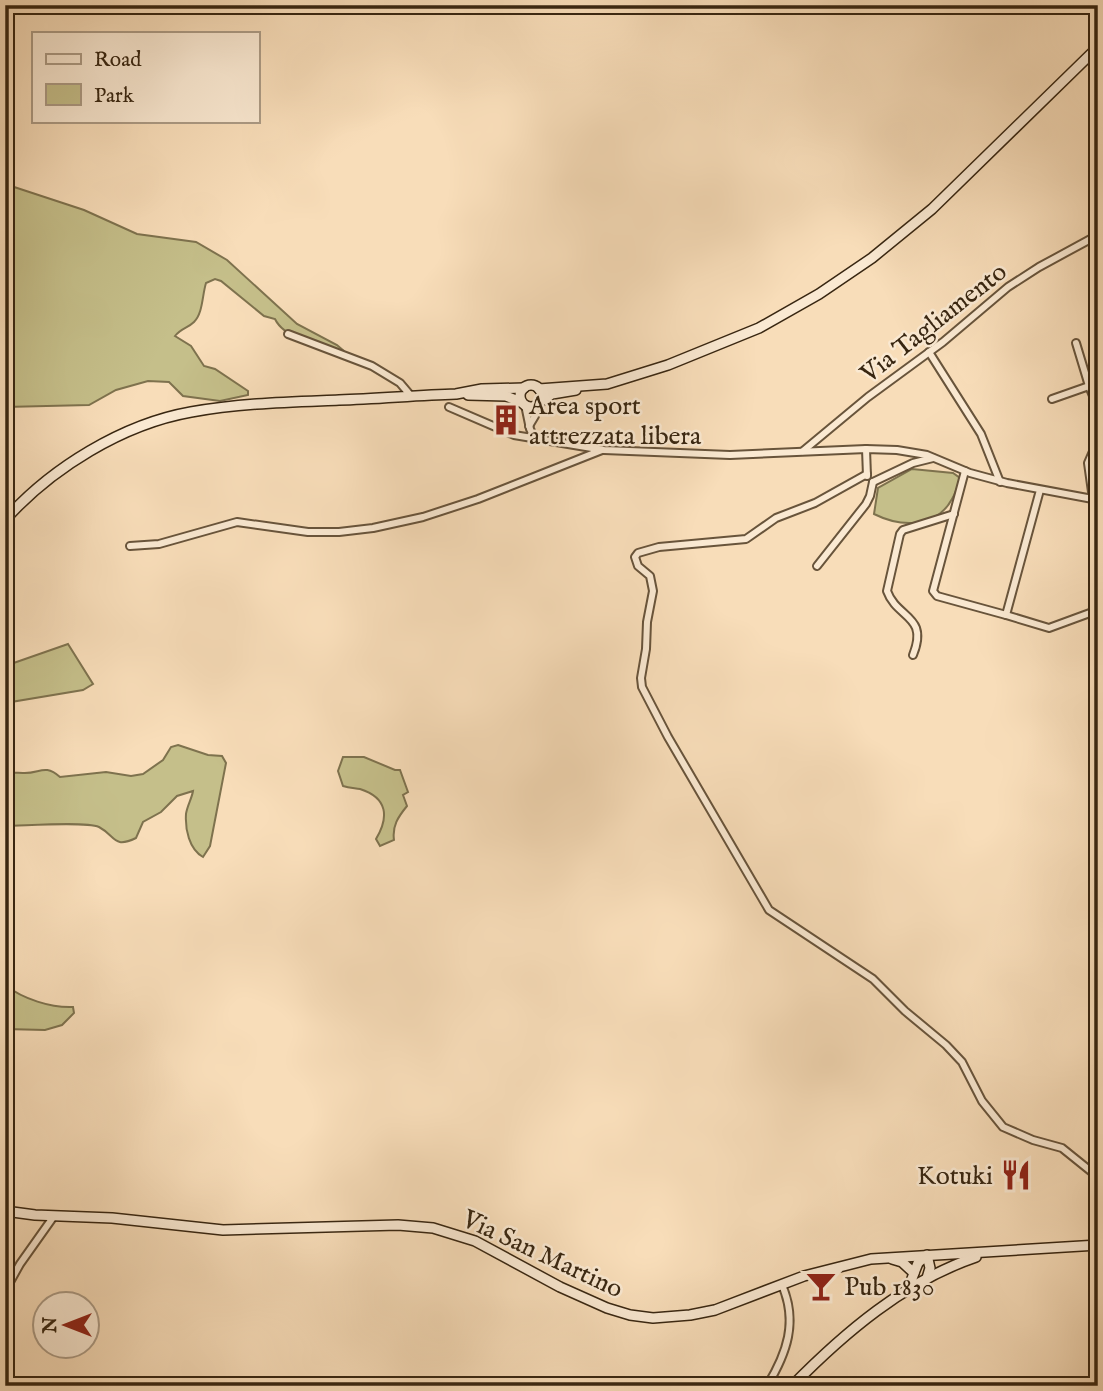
<svg xmlns="http://www.w3.org/2000/svg" width="1103" height="1391" font-family="'IM FELL English',serif">
<rect width="100%" height="100%" fill="#f8ddb9"/>
<filter id="stains"><feTurbulence type="fractalNoise" baseFrequency=".00286" numOctaves="4"/><feColorMatrix values="0 0 0 0 .2 0 0 0 0 .09 0 0 0 0 .02 0 0 0 .5 -.17"/></filter>
<radialGradient id="worn" r=".72"><stop offset=".6" stop-color="#630" stop-opacity="0"/><stop offset="1" stop-color="#630" stop-opacity=".3"/></radialGradient>
<!-- green -->
<g fill="#c5bf8a" stroke="#7e724e" stroke-width="2">
<path d="M5,184L84,210L137,234L196,242L227,260L297,324L337,345L344,351C323,346 285,340 275,319L264,316L221,281L215,279L206,283C202,296 203,313 194,322C188,328 181,328 175,336L191,346L204,366L215,369L248,391V395L220,401L183,396L169,382L148,381L116,390L89,405L5,407Z"/>
<path d="M912,469L953,473L960,478C958,485 956,493 952,499C936,529 900,527 874,514L878,488Z"/>
<path d="M68,644L93,684L83,690L5,703V666Z"/>
<path d="M178,745L208,755L222,756L226,763L210,846L203,857C189,849 185,829 186,814C187,806 192,798 193,791L177,796L161,812L143,822L136,838C113,849 116,836 99,827C85,821 23,826 5,826V774C12,772 16,773 23,773C40,774 44,763 60,777L106,772L131,776L143,774L163,760L171,747Z"/>
<path d="M343,757H364L395,770H400L408,792L403,795L407,806C398,817 392,826 394,840L380,846L376,839C389,817 388,798 360,789C354,788 349,788 343,786L338,771Z"/>
<path d="M5,985C23,999 51,1008 73,1007L74,1013L62,1025L45,1030L5,1029Z"/>
</g>
<g fill="none" stroke-linecap="round" stroke-linejoin="round">
<!-- street casing -->
<g stroke="#68543b" stroke-width="10">
<g id="street">
<path d="M288,334L372,366L400,383L411,396"/>
<path d="M1076,343L1089,386"/>
<path d="M929,352L981,434L1000,482"/>
<path d="M1052,399L1089,386L1098,408"/>
<path d="M525,405L530,429L535,439"/>
<path d="M449,407L514,435L604,450L730,455L866,449L897,450L927,455L970,473L1007,483L1098,500"/>
<path d="M529,426L535,416L536,406"/>
<path d="M866,449L867,476"/>
<path d="M803,451L868,397L943,342L1008,287L1039,267L1098,235"/>
<path d="M965,471L933,591L937,596L1006,615L1040,490"/>
<path d="M867,474L815,503L776,518L746,539L659,547L638,553L635,557L638,566L650,576L653,591L647,622L646,649L641,678L642,687L668,737L769,910L873,979L905,1011L946,1045L962,1062L982,1101L1003,1127L1033,1140L1062,1148L1098,1177"/>
<path d="M873,482L913,463L933,458"/>
<path d="M1093,499L1088,463L1098,440"/>
<path d="M130,546L159,544L237,522L308,532H339L373,528L423,517L478,499L602,450"/>
<path d="M817,566L866,504L870,496L873,482"/>
<path d="M1006,615L1049,628L1098,610"/>
<path d="M913,655C929,615 897,619 887,591L900,534L903,530L954,514"/>
<path d="M5,1291L20,1264L54,1216"/>
<path d="M767,1386C787,1353 798,1322 782,1285"/>
</g>
</g>
<!-- secondary casing -->
<g stroke="#382611" stroke-width="12">
<g id="secondary">
<circle cx="531" cy="396" r="11"/>
<path d="M539,389L607,384L668,365L759,328L819,294L872,258L932,209L1098,47"/>
<path d="M468,395L506,396L521,402"/>
<path d="M540,402L552,394L576,390"/>
<path d="M5,520C51,468 123,424 191,412C240,403 290,402 339,400C378,399 417,395 456,394L482,389L524,388"/>
<path d="M5,1211L35,1215L112,1218L223,1230L398,1225L433,1228L475,1241L560,1287L607,1308L630,1315L653,1318L690,1315L715,1310L804,1276L871,1259L1098,1245"/>
<path d="M892,1259L902,1262L914,1273L908,1290"/>
<path d="M914,1273L918,1263L927,1255L930,1268L927,1278"/>
<path d="M792,1386C844,1333 905,1281 976,1257"/>
</g>
</g>
<!-- street -->
<use href="#street" stroke="#fae9d2" stroke-width="6"/>
<!-- secondary -->
<use href="#secondary" stroke="#fae9d2" stroke-width="9"/>
</g>
<!-- icons -->
<defs>
<g id="building-bare" transform="scale(2.415)"><path d="M-4-6H4V6H1V3H-1V6H-4ZM-2.5-4.3h1.7v1.8h-1.7ZM.8-4.3h1.7v1.8H.8ZM-2.5-1h1.7V.8h-1.7ZM.8-1h1.7V.8H.8Z" fill="#8f2418" stroke="#fae9d2" stroke-width="2.5" paint-order="stroke"/></g>
<g id="restaurant-bare" transform="scale(2.415)"><path d="M-5-6h1v4h1v-4h1v4h1v-4h1v5L-1.5 .5V6h-2V.5L-5-1ZM5-6V6H3V1.5H1.5Q1.5-4 5-6Z" fill="#8f2418" stroke="#fae9d2" stroke-width="2.5" paint-order="stroke"/></g>
<g id="bar-bare" transform="scale(2.415)"><path d="M-6-5H6L.8 .8V4.5H3.5V6h-7V4.5H-.8V.8Z" fill="#8f2418" stroke="#fae9d2" stroke-width="2.5" paint-order="stroke"/></g>
</defs>
<g fill-rule="evenodd">
<use href="#building-bare" x="506" y="420"/>
<use href="#restaurant-bare" x="1016" y="1175"/>
<use href="#bar-bare" x="821" y="1286"/>
</g>
<g text-anchor="middle" stroke-width="5" stroke-linejoin="round" paint-order="stroke">
<!-- street labels -->
<g font-size="26" fill="#382611" stroke="#fae9d2">
<text transform="translate(933 322) rotate(-38)" y="9">Via Tagliamento</text>
<text transform="translate(543 1253) rotate(25)" y="9">Via San Martino</text>
</g>
<!-- poi labels -->
<g font-size="26" fill="#382611" stroke="#fae9d2" text-anchor="start">
<text x="529" y="414">Area sport<tspan x="529" dy="30">attrezzata libera</tspan></text>
<text x="993" y="1184" text-anchor="end">Kotuki</text>
<text x="844" y="1295">Pub 1830</text>
</g>
</g>
<!-- margin -->
<rect width="1103" height="1391" fill="none" stroke="#f8ddb9" stroke-width="28"/>
<rect x="7" y="7" width="1089" height="1377" fill="none" stroke="#382611" stroke-width="3.5"/>
<rect x="14" y="14" width="1075" height="1363" fill="none" stroke="#382611" stroke-width="2"/>
<!-- legend -->
<rect x="32" y="32" width="228" height="91" fill="#fae9d2" stroke="#ac9b85" stroke-width="2"/>
<rect x="46" y="54" width="35" height="10" fill="#fae9d2" stroke="#ac9b85" stroke-width="2"/>
<text x="94" y="66" font-size="21" fill="#382611">Road</text>
<rect x="46" y="84" width="35" height="21" fill="#c5bf8a" stroke="#ac9b85" stroke-width="2"/>
<text x="94" y="102" font-size="21" fill="#382611">Park</text>
<!-- north arrow -->
<g transform="translate(66 1325) rotate(270)"><circle r="33" fill="#fae9d2" stroke="#ac9b85" stroke-width="2"/>
<path d="M0-5L12 26L0 18L-12 26Z" fill="#8f2418"/>
<text y="-10" font-size="19" font-weight="bold" text-anchor="middle" fill="#382611">N</text>
</g>
<rect width="100%" height="100%" filter="url(#stains)"/>
<rect width="100%" height="100%" fill="url(#worn)"/>
</svg>
